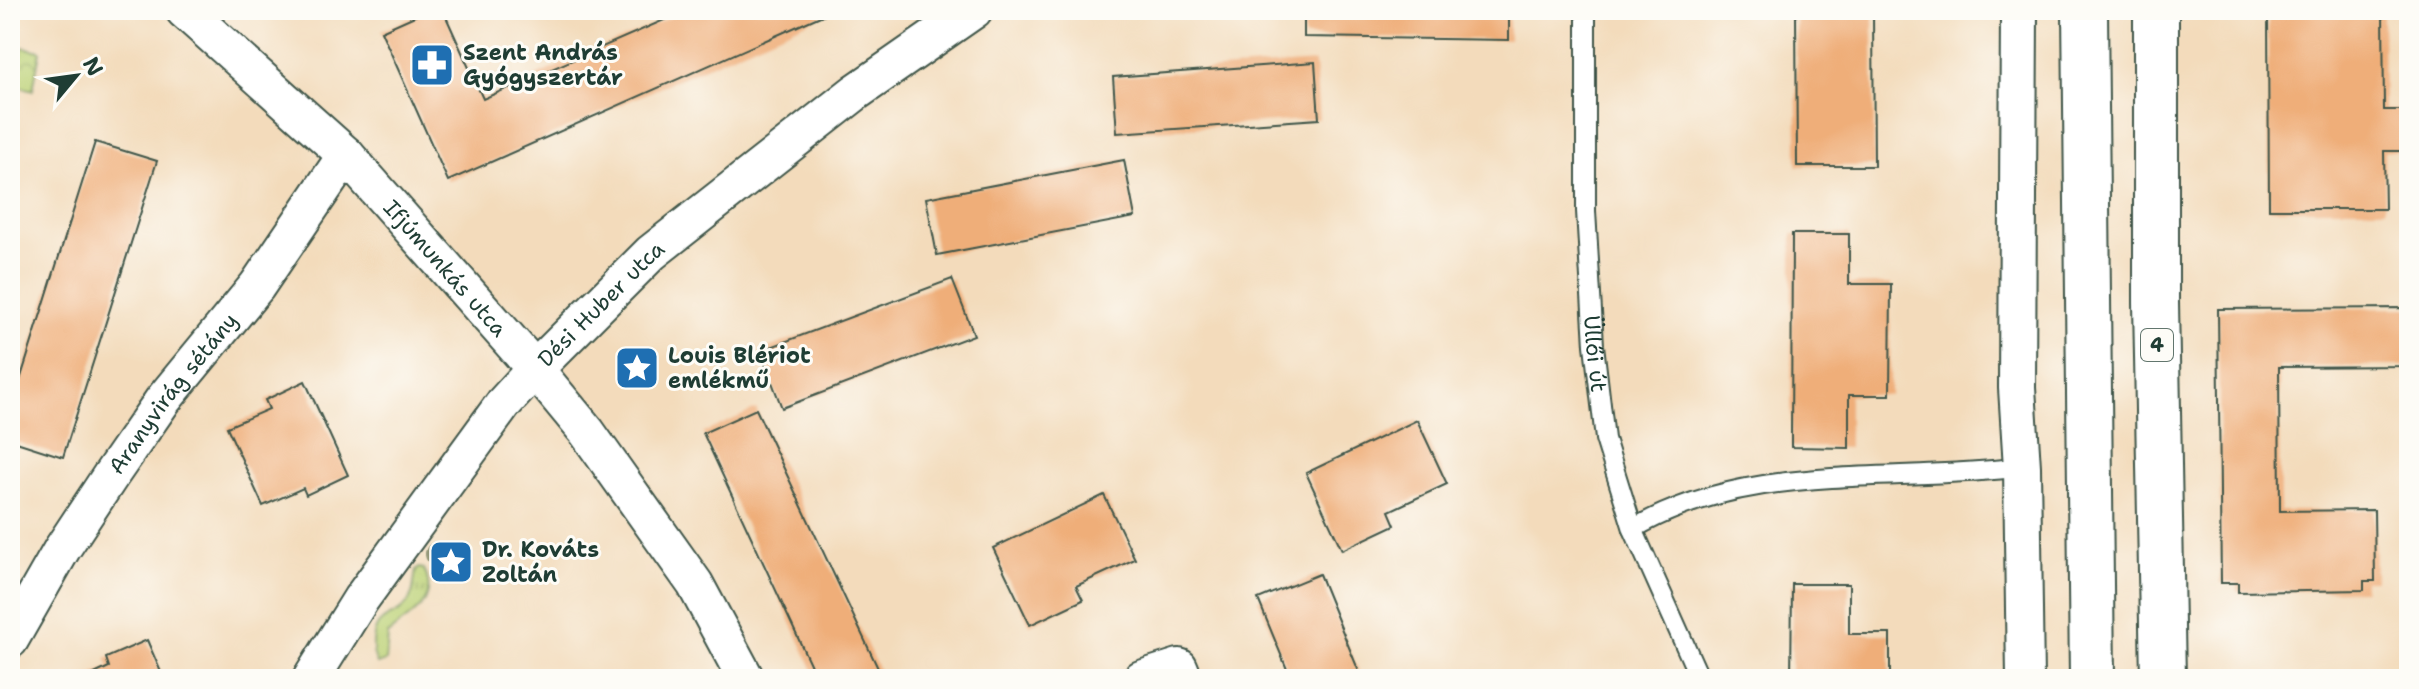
<svg xmlns="http://www.w3.org/2000/svg" width="2419" height="689" font-family="'Shantell Sans',sans-serif">
<defs>
<pattern id="grass-tufts" width="24" height="20" patternUnits="userSpaceOnUse" patternTransform="scale(2)"><rect width="24" height="20" fill="#bcd175"/><path d="M3 7l-1-3M5 7V3M7 7l1-3M15 17l-1-3M17 17v-4M19 17l1-3" fill="none" stroke="#a1b466"/></pattern>
<pattern id="park-crowns" width="20" height="18" patternUnits="userSpaceOnUse" patternTransform="scale(2)"><rect width="20" height="18" fill="#bcd175"/><path d="M2 6a3 3 0 1 1 6 0M12 15a3 3 0 1 1 6 0" fill="none" stroke="#a1b466"/></pattern>
</defs>
<rect width="100%" height="100%" fill="#fdfcf7"/>
<filter id="ink" filterUnits="userSpaceOnUse"><feTurbulence type="fractalNoise" baseFrequency=".0125" numOctaves="2"/><feDisplacementMap in="SourceGraphic" scale="16" xChannelSelector="R" yChannelSelector="G"/><feConvolveMatrix kernelMatrix="1 2 1 2 8 2 1 2 1" color-interpolation-filters="sRGB"/></filter>
<filter id="wash" filterUnits="userSpaceOnUse"><feTurbulence type="fractalNoise" baseFrequency=".006" numOctaves="4" result="noise"/><feDisplacementMap in="SourceGraphic" scale="32" xChannelSelector="R" yChannelSelector="G"/><feGaussianBlur stdDeviation="1.8" result="paint"/><feColorMatrix in="noise" values="0 0 0 0 0 0 0 0 0 0 0 0 0 0 0 0 0 1.4 0 .05"/><feComposite in="paint" operator="in"/></filter>
<g filter="url(#wash)">
<rect width="100%" height="100%" fill="#f3dbbb"/>
<!-- grass -->
<path fill="url(#grass-tufts)" stroke="#6e8754" stroke-width="2" d="M419,568L424,569C440,605 409,615 388,634L386,661L377,664C371,653 371,629 382,621C389,615 398,614 404,607C415,596 413,584 416,571Z"/>
<!-- park -->
<path fill="url(#park-crowns)" stroke="#6e8754" stroke-width="2" d="M22,47L40,51L33,90L14,85Z"/>
<g id="blocks">
<!-- building -->
<g fill="#efae79">
<path d="M287,10H307L291,17Z"/>
<path d="M428,10H443L483,99L687,10H834L448,181L381,31Z"/>
<path d="M1304,10H1509V40L1304,37Z"/>
<path d="M1796,10H1873L1874,166H1797Z"/>
<path d="M2268,10H2383L2384,110H2409V151H2384L2385,209H2269Z"/>
<path d="M1315,62L1319,119L1117,133L1113,77Z"/>
<path d="M95,142L157,161L63,457L10,440V412Z"/>
<path d="M1124,160L1135,217L937,255L926,198Z"/>
<path d="M1792,234H1849V284H1891L1890,395H1849V448L1791,447Z"/>
<path d="M952,279L974,335L782,408L760,351Z"/>
<path d="M2409,308V366L2279,367L2280,511L2374,510L2375,581H2364V590L2238,592V583H2221L2218,309Z"/>
<path d="M305,381L348,475L306,495L303,488L263,506L227,427L269,409L265,400Z"/>
<path d="M756,409L883,679H817L703,433Z"/>
<path d="M1417,420L1447,484L1389,511L1395,525L1342,550L1306,473Z"/>
<path d="M1104,495L1135,559L1076,586L1083,600L1030,625L993,548Z"/>
<path d="M1319,574L1362,679H1291L1258,599Z"/>
<path d="M1792,584H1849V634H1890V679H1791Z"/>
<path d="M147,640L164,679H84L109,667L106,658Z"/>
</g>
</g>
</g>
<g filter="url(#ink)">
<use href="#blocks" fill-opacity="0" stroke="#3f5548" stroke-width="2"/>
<g fill="none" stroke-linecap="round" stroke-linejoin="round">
<!-- service casing -->
<g stroke="#3f5548" stroke-width="22">
<g id="service">
<path id="s1" d="M1586,10V211L1594,345L1605,439L1633,529L1700,679"/>
<path d="M1633,529C1751,460 1893,484 2022,467"/>
</g>
</g>
<!-- minor casing -->
<g stroke="#3f5548" stroke-width="40">
<g id="minor">
<path id="s2" d="M184,10L346,155L535,369L587,432L695,584L746,679"/>
<path d="M2019,10L2017,388L2022,467L2025,679"/>
<path id="s3" d="M10,640L62,549L111,475L163,400L257,286L346,155"/>
<path id="s4" d="M311,679L361,599L504,403L535,369L651,253L856,92L974,10"/>
<path d="M1141,679L1179,667L1184,679"/>
</g>
</g>
<!-- primary casing -->
<g stroke="#3f5548" stroke-width="48">
<g id="primary">
<path d="M2085,10L2092,679"/>
<path d="M2156,10V303L2163,679"/>
</g>
</g>
<!-- service -->
<use href="#service" stroke="#fff" stroke-width="18"/>
<!-- minor -->
<use href="#minor" stroke="#fff" stroke-width="36"/>
<!-- primary -->
<use href="#primary" stroke="#fff" stroke-width="44"/>
</g>
<!-- trees -->
<circle fill="#94987a" cx="437" cy="554" r="12"/>
</g>
<!-- icons -->
<defs>
<g id="pharmacy-square" transform="scale(2.3)"><rect x="-9" y="-9" width="18" height="18" rx="4" fill="#1f6fb2" stroke="#fdfcf7"/><path d="M-2-6h4v4h4v4h-4v4h-4v-4h-4v-4h4Z" fill="#fff"/></g>
<g id="sight-square" transform="scale(2.3)"><rect x="-9" y="-9" width="18" height="18" rx="4" fill="#1f6fb2" stroke="#fdfcf7"/><path d="M0-6L1.8-2.2L6-1.7L2.9 1.2L3.7 5.4L0 3.3L-3.7 5.4L-2.9 1.2L-6-1.7L-1.8-2.2Z" fill="#fff"/></g>
</defs>
<g fill-rule="evenodd">
<use href="#pharmacy-square" x="432" y="65"/>
<use href="#sight-square" x="637" y="368"/>
<use href="#sight-square" x="451" y="562"/>
</g>
<g text-anchor="middle" stroke-width="6" stroke-linejoin="round" paint-order="stroke">
<!-- shield labels -->
<rect fill="#fdfcf7" stroke="#62766e" stroke-width="2" x="2141" y="329" width="32" height="32" rx="6"/>
<g font-size="20" font-weight="bold" fill="#1f3d34">
<text x="2157" y="352">4</text>
</g>
<!-- poi labels -->
<g font-size="22" font-weight="bold" fill="#1f3d34" stroke="#fdfcf7" text-anchor="start">
<text x="463" y="60">Szent András<tspan x="463" dy="25">Gyógyszertár</tspan></text>
<text x="668" y="363">Louis Blériot<tspan x="668" dy="25">emlékmű</tspan></text>
<text x="482" y="557">Dr. Kováts<tspan x="482" dy="25">Zoltán</tspan></text>
</g>
<!-- street labels -->
<g font-size="22" fill="#1f3d34" stroke="#fdfcf7">
<text dy="8" stroke="none"><textPath href="#s2" startOffset="368">Ifjúmunkás utca</textPath></text>
<text dy="8" stroke="none"><textPath href="#s4" startOffset="476">Dési Huber utca</textPath></text>
<text dy="8" stroke="none"><textPath href="#s1" startOffset="344">Üllői út</textPath></text>
<text dy="8" stroke="none"><textPath href="#s3" startOffset="296">Aranyvirág sétány</textPath></text>
</g>
</g>
<!-- margin -->
<rect width="2419" height="689" fill="none" stroke="#fdfcf7" stroke-width="40"/>
<!-- north arrow -->
<g transform="translate(76 76) rotate(61)" stroke="#fdfcf7" stroke-width="6" paint-order="stroke">
<path d="M0-6L14 30L0 20L-14 30Z" fill="#1f3d34"/>
<text y="-12" font-size="22" font-weight="bold" text-anchor="middle" fill="#1f3d34">N</text>
</g>
</svg>
